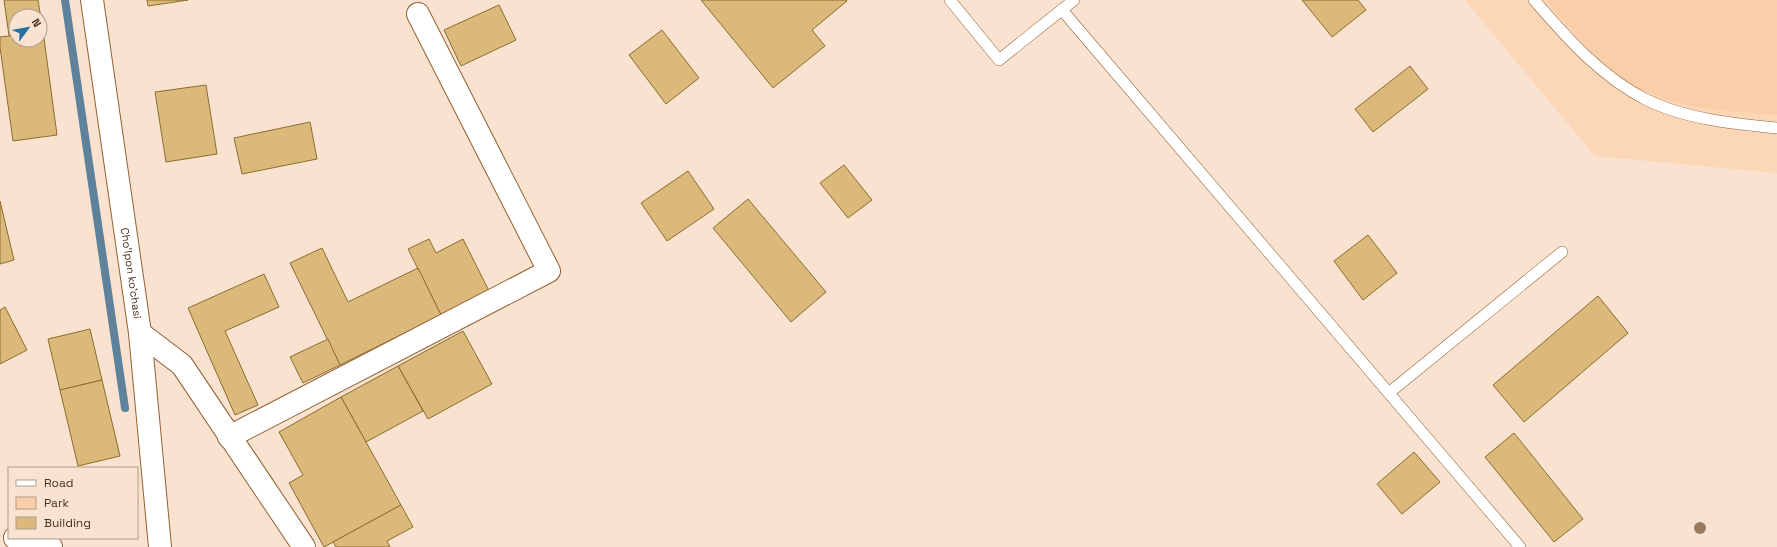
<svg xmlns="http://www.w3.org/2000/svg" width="1777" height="547" font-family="'Space Grotesk',sans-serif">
<rect width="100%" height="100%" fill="#f9e2cf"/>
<!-- built -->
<path fill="#fcd7b7" d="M1465,0H1777V173L1595,156Z"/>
<!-- green -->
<path fill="#facea8" d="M1546,0H1777V115C1732,112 1685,110 1643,90C1603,71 1574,33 1546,0Z"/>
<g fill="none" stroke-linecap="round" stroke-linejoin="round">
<!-- stream -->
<path stroke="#5f829c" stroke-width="8" d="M65,0L125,408"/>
</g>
<!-- building -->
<g fill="#dab97a" stroke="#8c6d2e">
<path d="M4,0H38L43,31L40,32V16H16V35L9,36Z"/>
<path d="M147,0H188L148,6Z"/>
<path d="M701,0H846L847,1L812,30L825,46L773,88Z"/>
<path d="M1302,0H1358L1366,10L1332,37Z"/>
<path d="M499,5L516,40L461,66L444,30Z"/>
<path d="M662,30L699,78L666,104L629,55Z"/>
<path d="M43,31L57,135L13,141L0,47V37L16,35V40H40V32Z"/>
<path d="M1410,66L1428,89L1373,132L1355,109Z"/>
<path d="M206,85L217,154L166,162L155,92Z"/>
<path d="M310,122L317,159L242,174L234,138Z"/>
<path d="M844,165L872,200L848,218L820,183Z"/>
<path d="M688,171L714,209L667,241L641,203Z"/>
<path d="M748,199L826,292L791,322L713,228Z"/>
<path d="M0,201L14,260L0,264Z"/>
<path d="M1368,235L1397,273L1363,300L1334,261Z"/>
<path d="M429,239L436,253L463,239L489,291L441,315L408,249Z"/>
<path d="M322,248L348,302L418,268L441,315L340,365L290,263Z"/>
<path d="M264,274L279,307L225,331L258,405L235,415L188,308Z"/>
<path d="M1598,296L1628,333L1524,422L1493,385Z"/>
<path d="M5,307L27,350L0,364V310Z"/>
<path d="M90,329L102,380L60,390L48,339Z"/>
<path d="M463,331L492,384L428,419L398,366Z"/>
<path d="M328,339L340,365L303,383L290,357Z"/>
<path d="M398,366L423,411L366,442L341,397Z"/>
<path d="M102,380L120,456L78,466L60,390Z"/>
<path d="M341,397L401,505L324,547L289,483L303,475L279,432Z"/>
<path d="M1514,433L1583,519L1554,542L1485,457Z"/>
<path d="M1414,452L1440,482L1402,514L1377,484Z"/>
<path d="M401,505L413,527L387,541L390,547H336L333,542Z"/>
</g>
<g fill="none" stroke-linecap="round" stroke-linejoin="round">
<!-- service casing -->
<g stroke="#926132" stroke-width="12">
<g id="service">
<path d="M950,0L999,60L1074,0"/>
<path d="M1534,0C1567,38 1601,77 1647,100C1685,119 1735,124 1777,128"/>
<path d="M1062,10L1520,547"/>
<path d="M1390,392L1562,252"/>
</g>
</g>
<!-- minor casing -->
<g stroke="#926132" stroke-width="24">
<g id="minor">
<path d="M140,333L182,365L304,547"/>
<path d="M229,437L549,271L418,14"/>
<path d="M15,538L51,547"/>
</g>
</g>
<!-- secondary casing -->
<g stroke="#926132" stroke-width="24">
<g id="secondary">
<path id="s1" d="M92,0L140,333L160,547"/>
</g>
</g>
<!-- service -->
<use href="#service" stroke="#fff" stroke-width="11"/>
<!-- minor -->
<use href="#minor" stroke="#fff" stroke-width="22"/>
<!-- secondary -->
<use href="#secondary" stroke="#fff" stroke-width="22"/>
</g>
<!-- trees -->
<circle fill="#997b5d" cx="1700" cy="528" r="6"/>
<g text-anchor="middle" stroke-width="3.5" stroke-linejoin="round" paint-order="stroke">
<!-- street labels -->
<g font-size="11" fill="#48321f" stroke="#f9e2cf">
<text dy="4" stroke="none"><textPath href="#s1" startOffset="276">Cho'lpon ko'chasi</textPath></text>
</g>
</g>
<!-- legend -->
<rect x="8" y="467" width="130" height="72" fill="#f9e2cf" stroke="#b29c89"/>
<rect x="16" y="480" width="20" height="6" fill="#ffffff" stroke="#b29c89"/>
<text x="44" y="487" font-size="12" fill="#48321f">Road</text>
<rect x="16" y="497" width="20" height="12" fill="#facea8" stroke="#b29c89"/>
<text x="44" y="507" font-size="12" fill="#48321f">Park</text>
<rect x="16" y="517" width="20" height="12" fill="#dab97a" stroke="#b29c89"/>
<text x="44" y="527" font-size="12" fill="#48321f">Building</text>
<!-- north arrow -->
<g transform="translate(28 28) rotate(58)"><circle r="19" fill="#f9e2cf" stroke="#b29c89"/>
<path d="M0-3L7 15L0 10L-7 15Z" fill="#2470a3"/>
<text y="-6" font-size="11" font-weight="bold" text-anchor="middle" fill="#48321f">N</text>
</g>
</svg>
